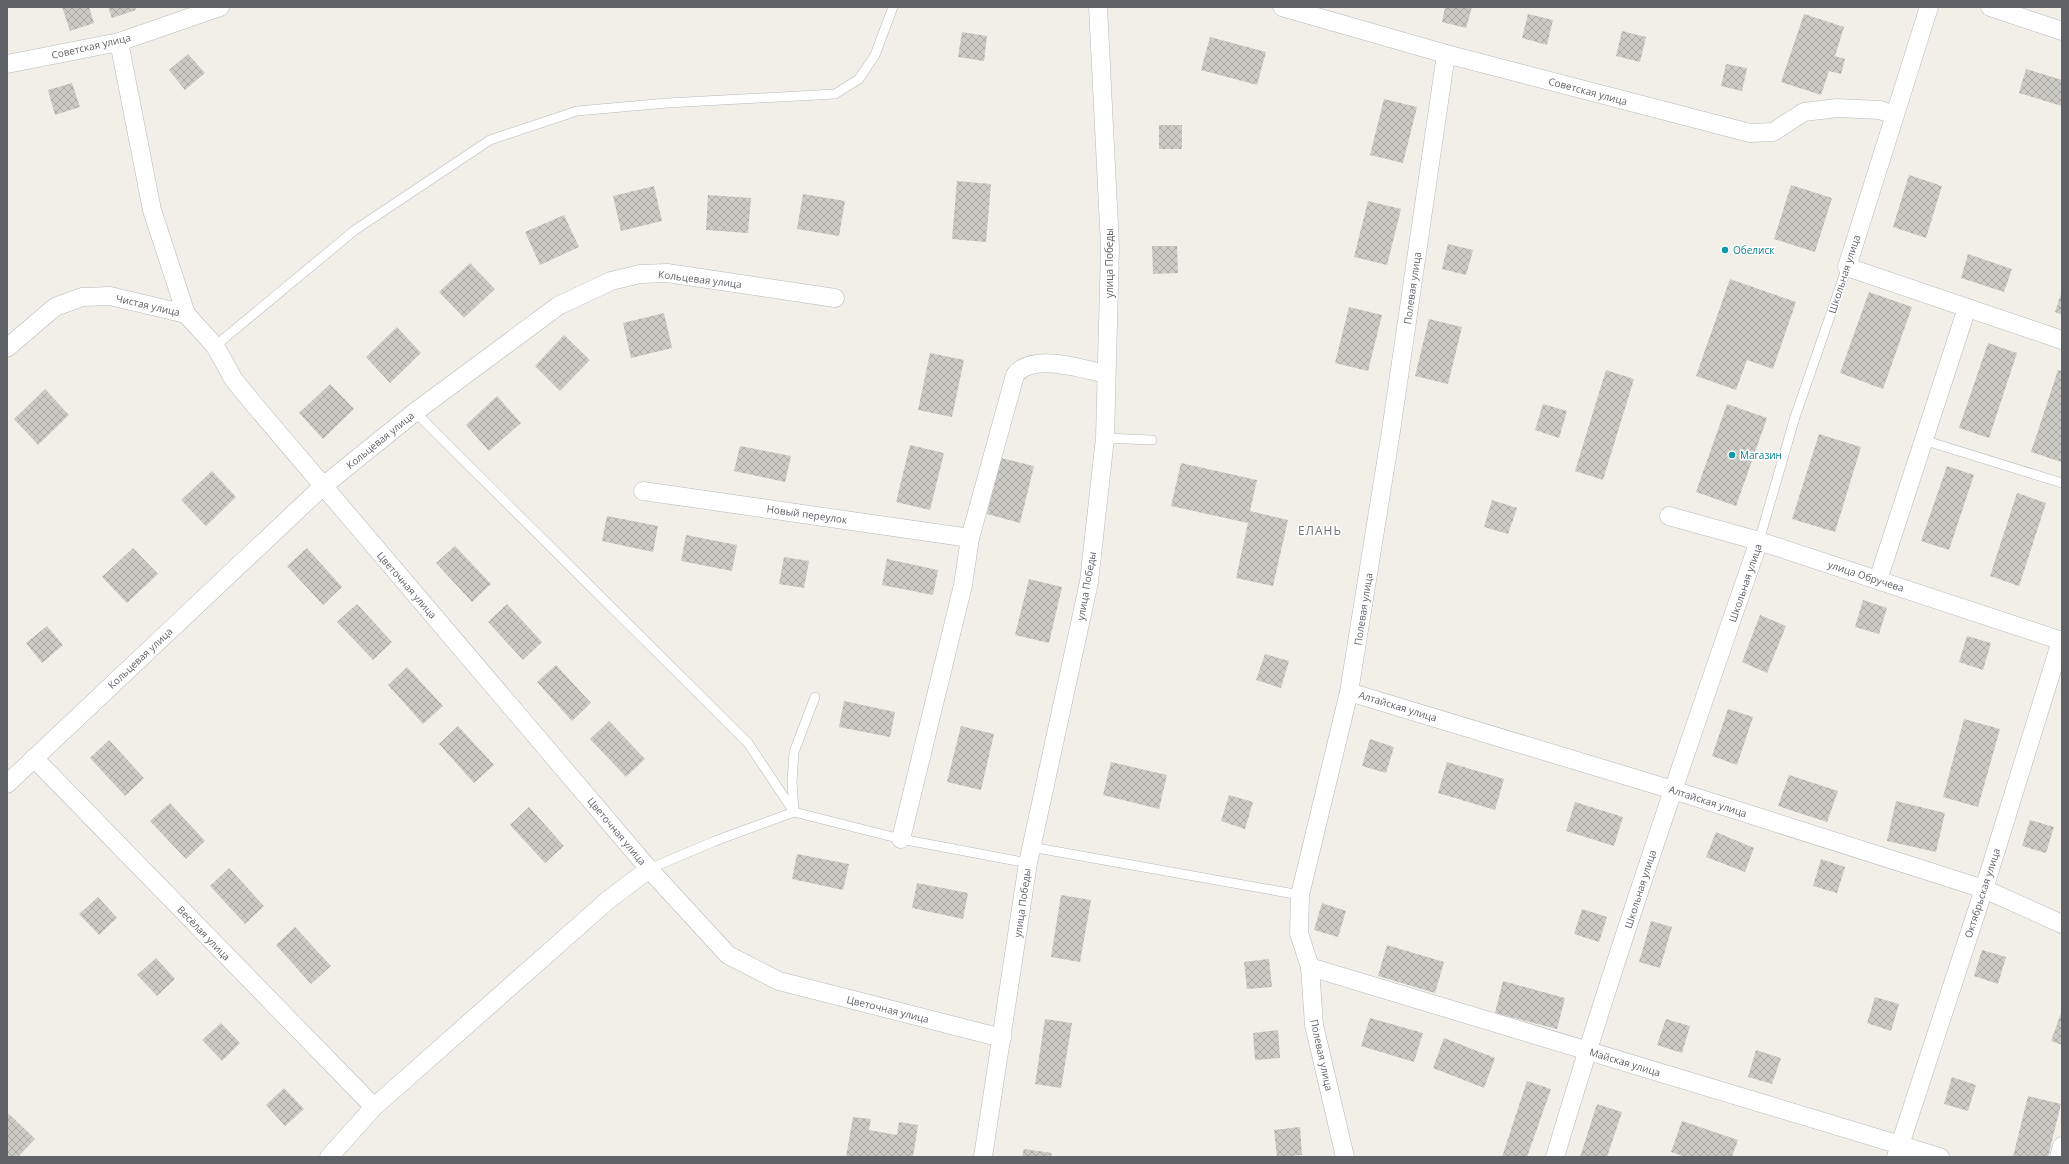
<svg xmlns="http://www.w3.org/2000/svg" width="2069" height="1164" font-family="'Open Sans',sans-serif">
<defs>
<pattern id="building-cross-hatch" width="8" height="8" patternUnits="userSpaceOnUse"><rect width="8" height="8" fill="#cccac5"/><path d="M0 0l8 8M0 8l8-8" fill="none" stroke="#a9a8a4"/></pattern>
</defs>
<rect width="100%" height="100%" fill="#f1efe8"/>
<!-- building -->
<g fill="url(#building-cross-hatch)">
<path d="M62,7H89L94,23L70,31Z"/>
<path d="M108,7H135L136,10L112,18Z"/>
<path d="M1445,7H1472L1466,28L1442,22Z"/>
<path d="M1528,14L1553,20L1547,45L1522,38Z"/>
<path d="M1804,14L1844,27L1835,56L1845,59L1841,74L1829,71L1821,95L1781,82Z"/>
<path d="M1622,31L1646,37L1640,62L1616,56Z"/>
<path d="M962,32L987,36L984,61L958,57Z"/>
<path d="M1210,37L1266,52L1257,85L1201,70Z"/>
<path d="M188,54L205,73L185,90L169,70Z"/>
<path d="M1726,64L1747,68L1742,91L1721,86Z"/>
<path d="M2026,69L2062,80V106L2019,93Z"/>
<path d="M72,83L80,107L55,115L48,90Z"/>
<path d="M1384,99L1417,107L1403,163L1370,155Z"/>
<rect x="1159" y="125" width="23" height="24"/>
<path d="M1909,175L1942,186L1926,238L1893,227Z"/>
<path d="M957,181L991,184L986,242L952,239Z"/>
<path d="M1791,185L1832,198L1815,252L1774,239Z"/>
<path d="M654,186L662,221L621,231L613,196Z"/>
<path d="M803,194L845,201L839,236L797,229Z"/>
<path d="M708,195L751,198L748,233L706,230Z"/>
<path d="M1368,201L1401,209L1387,265L1354,257Z"/>
<path d="M564,215L579,247L540,265L525,232Z"/>
<path d="M1448,244L1473,250L1466,275L1442,269Z"/>
<path d="M1152,246H1177L1178,273L1153,274Z"/>
<path d="M1968,254L2012,269L2004,292L1961,278Z"/>
<path d="M470,263L495,289L464,318L439,292Z"/>
<path d="M1730,279L1796,302L1773,369L1747,360L1736,390L1696,376Z"/>
<path d="M2062,291V315L2055,312Z"/>
<path d="M1869,292L1912,307L1883,389L1840,373Z"/>
<path d="M1349,307L1382,315L1368,371L1335,363Z"/>
<path d="M664,313L672,348L631,358L623,323Z"/>
<path d="M1429,319L1462,327L1448,384L1415,376Z"/>
<path d="M397,327L421,353L390,383L366,357Z"/>
<path d="M564,335L590,360L560,391L535,366Z"/>
<path d="M1988,343L2017,353L1989,438L1959,428Z"/>
<path d="M930,353L964,360L952,417L918,410Z"/>
<path d="M1606,370L1634,379L1603,480L1575,471Z"/>
<path d="M2058,370L2062,371L2061,462L2031,452Z"/>
<path d="M330,384L354,409L323,439L299,413Z"/>
<path d="M45,389L69,415L38,445L14,419Z"/>
<path d="M497,396L521,423L489,451L466,425Z"/>
<path d="M1543,404L1567,411L1559,438L1535,430Z"/>
<path d="M1727,404L1767,418L1736,506L1696,492Z"/>
<path d="M1819,434L1861,447L1835,532L1792,519Z"/>
<path d="M910,445L944,453L930,510L896,502Z"/>
<path d="M740,446L791,456L785,482L734,471Z"/>
<path d="M1001,458L1034,466L1020,523L987,514Z"/>
<path d="M1181,463L1257,480L1250,511L1288,520L1273,586L1236,578L1248,523L1171,506Z"/>
<path d="M1947,466L1974,475L1949,550L1921,541Z"/>
<path d="M212,471L236,497L206,526L181,500Z"/>
<path d="M2017,493L2046,503L2019,586L1990,576Z"/>
<path d="M1492,500L1517,508L1508,534L1484,527Z"/>
<path d="M607,516L658,526L653,552L602,541Z"/>
<path d="M686,535L737,545L732,571L681,561Z"/>
<path d="M455,546L491,584L472,602L436,563Z"/>
<path d="M133,548L158,574L127,603L102,577Z"/>
<path d="M307,548L342,587L323,605L287,566Z"/>
<path d="M784,557L809,561L804,588L779,584Z"/>
<path d="M887,559L938,570L933,595L882,585Z"/>
<path d="M1029,579L1062,587L1049,643L1015,635Z"/>
<path d="M1863,600L1887,608L1879,634L1855,627Z"/>
<path d="M357,604L392,642L373,660L337,622Z"/>
<path d="M507,604L542,642L523,660L488,622Z"/>
<path d="M1760,615L1786,626L1767,673L1742,662Z"/>
<path d="M47,626L63,645L42,663L26,643Z"/>
<path d="M1967,636L1991,643L1983,670L1959,662Z"/>
<path d="M1265,654L1289,661L1281,688L1256,680Z"/>
<path d="M556,665L591,703L572,721L537,682Z"/>
<path d="M407,667L443,706L423,724L388,685Z"/>
<path d="M844,701L895,712L890,737L839,727Z"/>
<path d="M1728,709L1753,717L1737,765L1712,756Z"/>
<path d="M1964,719L2000,729L1978,807L1943,797Z"/>
<path d="M609,721L645,759L626,777L590,739Z"/>
<path d="M458,726L494,765L474,783L439,744Z"/>
<path d="M961,726L994,734L981,790L947,782Z"/>
<path d="M1370,739L1394,747L1386,773L1362,766Z"/>
<path d="M109,740L144,778L125,796L90,758Z"/>
<path d="M1111,762L1167,775L1159,809L1103,795Z"/>
<path d="M1447,762L1504,779L1495,810L1438,793Z"/>
<path d="M1789,775L1838,791L1827,822L1778,806Z"/>
<path d="M1229,795L1253,802L1245,829L1221,821Z"/>
<path d="M1896,801L1945,813L1936,852L1887,841Z"/>
<path d="M1575,802L1623,817L1614,846L1566,831Z"/>
<path d="M170,803L205,841L186,859L150,821Z"/>
<path d="M529,807L564,846L545,863L510,825Z"/>
<path d="M2030,820L2054,827L2046,853L2022,846Z"/>
<path d="M1716,832L1754,848L1745,872L1706,857Z"/>
<path d="M797,854L849,864L843,890L792,879Z"/>
<path d="M1821,859L1845,867L1837,893L1813,886Z"/>
<path d="M229,868L264,906L245,924L210,886Z"/>
<path d="M917,883L968,893L963,919L912,908Z"/>
<path d="M1061,895L1091,900L1080,962L1051,957Z"/>
<path d="M98,897L117,918L99,935L79,914Z"/>
<path d="M1322,903L1346,911L1338,937L1314,930Z"/>
<path d="M1582,909L1607,917L1599,942L1574,934Z"/>
<path d="M1651,921L1672,927L1660,968L1639,962Z"/>
<path d="M295,927L331,966L311,984L276,945Z"/>
<path d="M1387,945L1444,962L1435,993L1378,976Z"/>
<path d="M1982,950L2006,957L1998,984L1974,976Z"/>
<path d="M156,958L175,979L157,996L137,975Z"/>
<path d="M1269,959L1272,987L1247,989L1244,962Z"/>
<path d="M1503,981L1565,998L1557,1029L1495,1013Z"/>
<path d="M1875,997L1899,1004L1891,1031L1867,1023Z"/>
<path d="M2062,1010V1045L2051,1041Z"/>
<path d="M1370,1018L1423,1033L1414,1062L1361,1046Z"/>
<path d="M1045,1019L1072,1023L1061,1088L1035,1084Z"/>
<path d="M1666,1019L1690,1026L1682,1053L1657,1045Z"/>
<path d="M221,1023L240,1043L222,1061L202,1040Z"/>
<path d="M1278,1030L1280,1058L1255,1060L1253,1033Z"/>
<path d="M1444,1038L1495,1058L1484,1088L1433,1068Z"/>
<path d="M1756,1050L1781,1058L1772,1084L1748,1077Z"/>
<path d="M1952,1077L1976,1085L1968,1111L1944,1104Z"/>
<path d="M1527,1081L1551,1089L1527,1157H1502Z"/>
<path d="M284,1088L304,1109L285,1126L266,1105Z"/>
<path d="M2028,1096L2061,1104L2048,1157H2013Z"/>
<path d="M1597,1104L1622,1112L1607,1157H1580Z"/>
<path d="M9,1114L35,1139L18,1157H7V1116Z"/>
<path d="M853,1117L871,1119L869,1130L897,1135L899,1122L918,1125L913,1157H846Z"/>
<path d="M1682,1121L1738,1140L1732,1157H1685L1671,1152Z"/>
<path d="M1300,1127L1302,1155L1277,1157L1274,1130Z"/>
<path d="M1024,1149L1052,1153L1051,1157H1022Z"/>
</g>
<g fill="none" stroke-linecap="round" stroke-linejoin="round">
<!-- lane casing -->
<g stroke="#b5b8bc" stroke-width="10">
<g id="lane">
<path d="M215,346L355,230L490,140L577,111L667,103L835,94L859,79L875,55L893,7"/>
<path d="M415,412L748,743L794,812L792,782L794,752L815,697"/>
<path d="M1105,438L1152,440"/>
<path d="M1923,440L2062,483"/>
<path d="M1759,541L1795,417L1847,267"/>
<path d="M1031,847L1300,895"/>
<path d="M649,869L715,841L794,812L901,839L1028,863"/>
</g>
</g>
<!-- street casing -->
<g stroke="#b5b8bc" stroke-width="19">
<g id="street">
<path d="M1282,7L1446,54L1750,133L1773,132L1804,112L1837,108L1880,110L1894,115"/>
<path d="M1929,7L1847,267L2062,340"/>
<path d="M1990,7L2062,31"/>
<path d="M119,42L152,210L186,314L215,346L234,380L257,408L649,869L728,955L779,981L1002,1038"/>
<path d="M7,64L119,42L220,7"/>
<path d="M7,348L55,307L82,297L110,296L186,314"/>
<path d="M643,491L970,538"/>
<path d="M1669,516L1759,541L2062,641"/>
<path d="M1878,580L1967,308"/>
<path d="M1349,692L1673,790L1984,889L2062,924"/>
<path d="M34,758L374,1107"/>
<path d="M7,784L322,487L415,412L558,306L611,281L640,274L667,273L835,298"/>
<path d="M901,839L963,585L970,538L1015,375C1032,352 1083,369 1106,374"/>
<path d="M1310,967L1940,1157"/>
<path d="M329,1157L374,1107L607,901L649,869"/>
<path d="M983,1157L1028,863L1089,582L1105,438L1110,247L1098,7"/>
<path d="M1345,1157L1314,1025L1310,967L1299,933L1300,895L1349,692L1391,431L1446,54"/>
<path d="M1555,1157C1617,950 1688,745 1759,541"/>
<path d="M1896,1157L1984,889L2061,641"/>
<path d="M2059,1157L2062,1146"/>
</g>
</g>
<!-- lane -->
<use href="#lane" stroke="#fff" stroke-width="9"/>
<!-- street -->
<use href="#street" stroke="#fff" stroke-width="18"/>
</g>
<!-- markers -->
<g fill="#0f9aa8" stroke="#fff" stroke-width="1.5">
<circle cx="1725" cy="250" r="4"/>
<circle cx="1732" cy="455" r="4"/>
</g>
<g text-anchor="middle" stroke-width="3" stroke-linejoin="round" paint-order="stroke">
<!-- street labels -->
<g font-size="10" fill="#5f6368" stroke="#fff">
<text transform="translate(91 46) rotate(-13)" y="4">Советская улица</text>
<text transform="translate(1588 91) rotate(15)" y="4">Советская улица</text>
<text transform="translate(1109 263) rotate(-90)" y="4">улица Победы</text>
<text transform="translate(1844 274) rotate(-72)" y="4">Школьная улица</text>
<text transform="translate(700 279) rotate(7)" y="4">Кольцевая улица</text>
<text transform="translate(1412 288) rotate(-82)" y="4">Полевая улица</text>
<text transform="translate(148 305) rotate(13)" y="4">Чистая улица</text>
<text transform="translate(380 440) rotate(-39)" y="4">Кольцевая улица</text>
<text transform="translate(807 514) rotate(8)" y="4">Новый переулок</text>
<text transform="translate(1866 576) rotate(18)" y="4">улица Обручева</text>
<text transform="translate(1745 583) rotate(-71)" y="4">Школьная улица</text>
<text transform="translate(407 585) rotate(49)" y="4">Цветочная улица</text>
<text transform="translate(1086 586) rotate(-80)" y="4">улица Победы</text>
<text transform="translate(1363 609) rotate(-81)" y="4">Полевая улица</text>
<text transform="translate(140 658) rotate(-43)" y="4">Кольцевая улица</text>
<text transform="translate(1398 706) rotate(17)" y="4">Алтайская улица</text>
<text transform="translate(1708 801) rotate(18)" y="4">Алтайская улица</text>
<text transform="translate(617 831) rotate(50)" y="4">Цветочная улица</text>
<text transform="translate(1640 889) rotate(-72)" y="4">Школьная улица</text>
<text transform="translate(1982 893) rotate(-72)" y="4">Октябрьская улица</text>
<text transform="translate(1022 903) rotate(-82)" y="4">улица Победы</text>
<text transform="translate(204 933) rotate(46)" y="4">Весёлая улица</text>
<text transform="translate(888 1009) rotate(14)" y="4">Цветочная улица</text>
<text transform="translate(1322 1055) rotate(78)" y="4">Полевая улица</text>
<text transform="translate(1625 1062) rotate(17)" y="4">Майская улица</text>
</g>
<!-- culture labels -->
<g font-size="10" fill="#0d838f" stroke="#fff" text-anchor="start">
<text x="1733" y="254">Обелиск</text>
<text x="1740" y="459">Магазин</text>
</g>
<!-- quarter labels -->
<g font-size="12" letter-spacing="1" fill="#70757a" stroke="#fff">
<text x="1320" y="535">ЕЛАНЬ</text>
</g>
</g>
<!-- border -->
<rect width="2069" height="1164" fill="none" stroke="#5f6368" stroke-width="16"/>
</svg>
